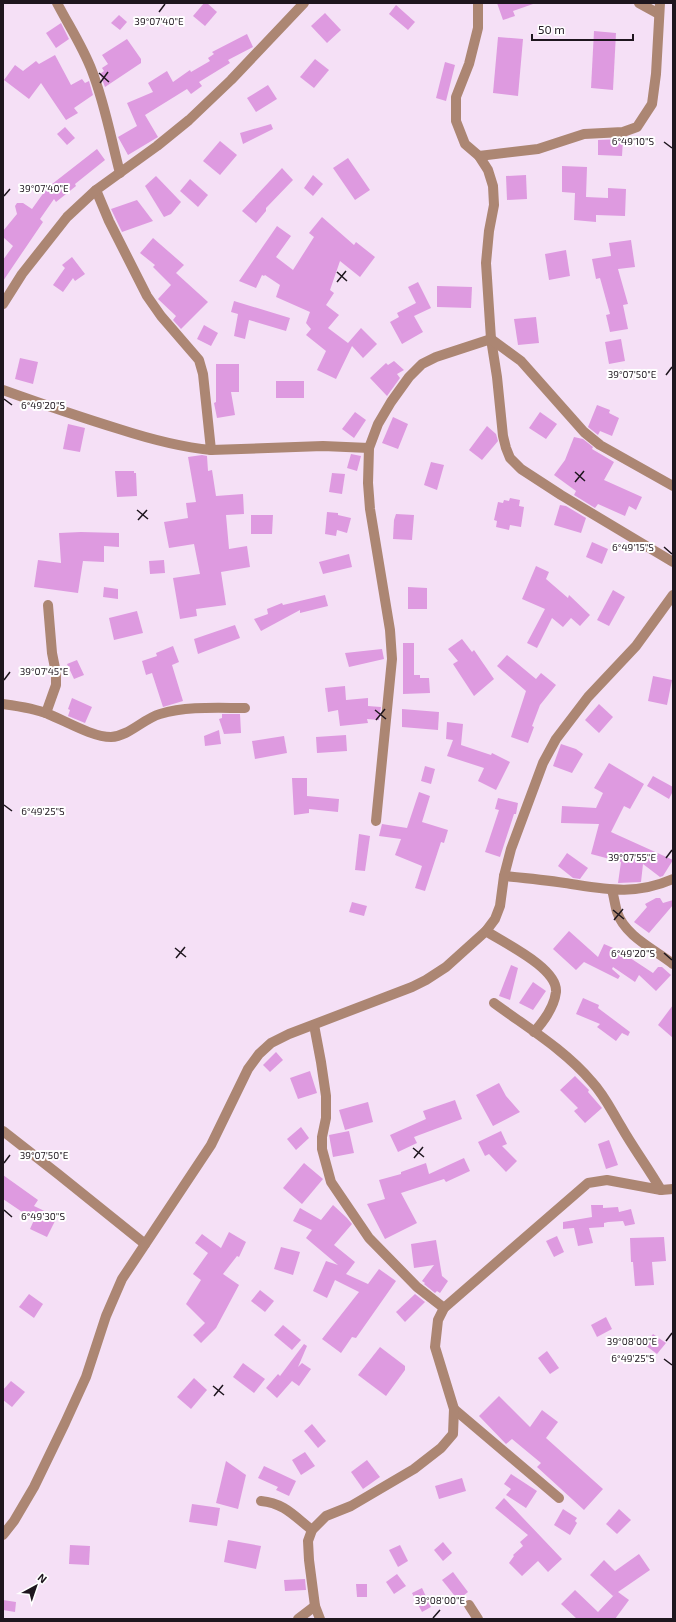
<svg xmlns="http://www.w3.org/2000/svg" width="676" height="1622" font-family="'Exo 2',sans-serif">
<rect width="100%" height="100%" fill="#f5e0f6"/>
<!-- building -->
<g fill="#de9ae0">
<path d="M204,3H207L217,12L205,26L193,16Z"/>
<path d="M497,3H532L533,4L513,11L515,16L503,20Z"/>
<path d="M396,5L415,22L408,30L389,14Z"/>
<path d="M325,13L341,30L327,43L311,26Z"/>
<path d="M119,15L127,22L120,30L111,23Z"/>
<path d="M61,23L69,39L56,48L46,33Z"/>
<path d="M594,31L616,33L613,90L591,88Z"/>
<path d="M247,34L253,47L228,60L230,63L199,82L202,86L191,94L187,89L145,115L158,137L128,155L118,137L137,126L127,103L153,92L148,83L167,71L173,82L190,70L191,72L210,61L208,58L214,54L212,52Z"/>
<path d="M498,37L523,39L518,96L493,93Z"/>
<path d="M127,39L141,59V63L105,87L100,74L104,71L102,68L108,64L102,55Z"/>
<path d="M55,55L71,85L82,79L85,83L89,81L93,95L74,108L78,113L66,120L41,83L29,99L4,80L15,65L23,71L36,61L39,64Z"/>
<path d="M315,59L329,70L314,88L300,77Z"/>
<path d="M445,62L455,65L446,101L436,98Z"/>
<path d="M268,85L277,99L256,112L247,98Z"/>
<path d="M271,124L273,129L243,144L240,133Z"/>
<path d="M65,127L75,138L67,145L57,134Z"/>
<path d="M623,139L622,156L598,155V140Z"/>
<path d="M220,141L237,155L220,175L203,161Z"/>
<path d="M97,149L105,160L75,184L76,186L56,202L54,199L40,219L43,222L3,281V260L13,246L3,237V231L17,214L15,206L17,203H23L32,209L47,188Z"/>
<path d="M348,158L370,190L355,200L333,168Z"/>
<path d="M562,166L587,167L586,197L608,198V188L626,189L625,216L596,215V222L574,220L575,193L562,192Z"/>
<path d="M282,168L293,180L266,208V211L256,223L242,211Z"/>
<path d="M313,175L323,184L313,196L304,188Z"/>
<path d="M526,175L527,199L507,200L506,176Z"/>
<path d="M156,176L181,202L171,214L164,217L145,186Z"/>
<path d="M190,179L208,195L198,207L180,191Z"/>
<path d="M137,200L153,221L122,232L111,209Z"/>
<path d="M322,217L354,245L356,242L375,257L360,277L340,261L330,290L334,293L326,305L339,315L328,328L348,343L361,328L377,344L363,358L352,346L336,379L317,370L326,351L306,335L311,329L306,323L310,312L276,297L280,285L265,275L264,276L262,275L256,288L239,281L277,226L291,236L276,257L293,270L314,237L309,233Z"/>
<path d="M153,238L184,265L176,273L208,302L181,329L173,320L176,316L158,299L171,285L153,267L155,265L140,253Z"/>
<path d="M631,240L635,267L618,269L628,304L623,305L628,329L610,332L606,315L610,314L600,278L596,279L592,259L611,256L609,243Z"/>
<path d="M566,250L570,276L549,280L545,254Z"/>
<path d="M72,257L85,274L75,281L73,278L63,292L53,285L65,268L62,265Z"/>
<path d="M418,282L431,308L414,316L423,332L402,344L390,322L399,317L397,313L416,303L408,287Z"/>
<path d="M437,286L472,287L471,308L437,307Z"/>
<path d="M234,301L290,318L286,331L249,320L245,339L234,336L238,314L231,312Z"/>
<path d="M536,317L539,343L518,345L514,319Z"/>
<path d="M204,325L218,333L211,346L197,339Z"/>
<path d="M621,339L625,361L609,364L605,342Z"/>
<path d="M20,358L38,362L33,384L15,379Z"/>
<path d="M394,361L404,370L397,374L400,378L387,396L370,378L386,363L388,365Z"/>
<path d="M216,364H239V392H231L235,415L217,418L214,403L216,402Z"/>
<rect x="276" y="381" width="28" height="17"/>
<path d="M597,405L610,410L609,413L619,418L612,436L600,431L598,435L588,427Z"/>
<path d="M355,412L366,420L354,438L342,429Z"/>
<path d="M540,412L557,424L546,439L529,428Z"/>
<path d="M393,417L408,424L398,449L382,443Z"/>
<path d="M68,424L85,428L80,452L63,449Z"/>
<path d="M487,426L496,434L498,441L482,460L469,450Z"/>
<path d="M574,437L583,439L593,447L592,449L614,462L604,480L642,497L636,510L629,506L625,516L598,504L595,508L574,495L576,491L554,475L565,460Z"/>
<path d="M351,454L361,456L357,471L347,468Z"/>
<path d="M202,455L207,456L208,471L212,470L216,496L243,494L244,514L226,515L229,549L247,546L250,567L221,572L226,605L196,609L197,616L180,619L173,578L200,574L194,544L169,548L164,522L188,518L186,503L196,502L188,457Z"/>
<path d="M431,462L444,465L437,490L424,485Z"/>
<path d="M115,471H134V473H136L137,496L117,497Z"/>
<path d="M332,473L345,474L342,494L329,492Z"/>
<path d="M510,498L520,500L519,506L524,507L521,527L510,525L509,530L496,527L497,521L494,520L498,502L503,503L504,500L509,501Z"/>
<path d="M560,505L566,506L586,518L581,533L554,525Z"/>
<path d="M327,512L338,513V515L351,518L347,533L337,530L336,536L325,534Z"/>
<path d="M396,514L414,515L412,540L393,539L394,520Z"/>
<path d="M251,515H273L272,534H251Z"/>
<path d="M81,532L119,533V547L104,546V562L83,561L78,593L34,587L38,560L61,563L59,533Z"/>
<path d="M592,542L608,549L602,564L586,557Z"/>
<path d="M349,554L352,567L323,574L319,562Z"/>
<path d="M164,560L165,573L150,574L149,561Z"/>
<path d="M536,566L549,572L546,579L568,598L569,595L590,615L580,626L571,618L563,627L552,618L537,648L527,643L545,609L522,599Z"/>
<path d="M104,587L118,589V599L103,597Z"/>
<path d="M408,587L427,588V609H408Z"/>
<path d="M613,590L625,597L609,626L597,620Z"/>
<path d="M325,595L328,606L300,613V610L261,631L254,619L268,614L267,609L282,603L283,605Z"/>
<path d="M137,611L143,633L114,640L109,618Z"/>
<path d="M235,625L240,638L198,654L194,639Z"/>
<path d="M462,639L472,652L474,650L494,679L474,696L453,664L458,661L448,649Z"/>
<path d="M403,643H414V675H420V678H429L430,693L403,694Z"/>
<path d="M173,646L179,662L172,665L183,701L163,707L152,673L146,675L142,661L157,656L156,653Z"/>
<path d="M382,649L384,659L349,667L345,653Z"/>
<path d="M507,655L536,679L541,673L556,685L540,705L532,726L534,727L528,743L511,737L526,691L497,666Z"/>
<path d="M77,660L84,675L74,679L67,664Z"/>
<path d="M653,676L672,680L667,705L648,701Z"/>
<path d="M345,686L346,700L368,698V706L381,707L379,720L367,719L368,723L340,726L338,710L328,712L325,688Z"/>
<path d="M72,698L92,707L85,723L68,716L70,710L68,709Z"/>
<path d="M599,704L613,717L599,733L585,720Z"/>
<path d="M402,709L439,712L438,730L402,727Z"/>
<path d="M222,714H240L241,733L224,734L219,719L222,718Z"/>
<path d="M447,722L463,724L461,745L491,755L492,753L510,762L496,790L478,781L484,768L447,756L453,740L446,739Z"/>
<path d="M219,730L221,744L205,746L204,736Z"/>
<path d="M346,735L347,751L317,753L316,737Z"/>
<path d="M284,736L287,753L255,759L252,741Z"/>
<path d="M561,744L576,749L583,754L572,773L553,766Z"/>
<path d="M609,763L644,784L630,809L624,806L611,832L673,860L663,876L660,877L643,864L641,882L618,883L621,862L591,854L599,824L561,823L562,806L596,808L603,793L594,788Z"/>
<path d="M425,766L435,769L431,784L421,781Z"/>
<path d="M653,776L673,787V791L669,799L647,786Z"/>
<path d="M292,778H307V796L339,799L338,812L309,809V813L294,815Z"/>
<path d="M419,792L430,796L422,822L448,830L444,843L441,842L425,891L415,888L422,866L395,855L401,839L379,836L382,824L407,828Z"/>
<path d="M498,798L518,803L516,814H514L500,857L485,852L499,810L495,809Z"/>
<path d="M359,834L370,836L365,871L355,870Z"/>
<path d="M567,853L588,868L580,879L573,878L558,866Z"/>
<path d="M656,898H660L663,903L673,900V905L649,933L634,922L647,907L645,904Z"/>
<path d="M352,902L367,906L364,916L349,912Z"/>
<path d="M569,931L598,957L604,944L618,950L653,973L658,967H662L671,975L656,991L639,975L635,982L613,967L612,969L620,976L618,979L584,962L576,970L553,949Z"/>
<path d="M511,965L518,968L510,1000L499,996Z"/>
<path d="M533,982L546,991L533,1010L519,1003Z"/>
<path d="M583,998L599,1005L598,1008L630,1032L628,1036L622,1033L616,1041L597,1027L600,1024L576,1014Z"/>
<path d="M673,1005V1038L658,1025Z"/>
<path d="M276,1052L283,1060L270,1072L263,1065Z"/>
<path d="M310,1071L317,1093L298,1099L290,1078Z"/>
<path d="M575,1076L589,1090L588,1092L602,1108L585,1123L574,1111L578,1108L560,1090Z"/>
<path d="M499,1083L506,1096L520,1112L493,1126L476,1095Z"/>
<path d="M455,1100L462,1119L414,1137L417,1143L398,1152L390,1135L426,1119L423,1111Z"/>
<path d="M368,1102L373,1122L345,1130L339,1110Z"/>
<path d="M301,1127L309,1138L296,1150L287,1139Z"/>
<path d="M349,1131L354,1153L333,1157L329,1135Z"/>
<path d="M501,1131L507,1144L502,1146L517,1161L506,1172L489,1154L485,1156L478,1142Z"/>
<path d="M609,1140L618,1165L606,1169L598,1144Z"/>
<path d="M464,1158L470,1171L446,1182L444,1179L401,1193L417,1223L385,1239L367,1204L385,1199L379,1180L401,1174V1172L426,1163L429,1174Z"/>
<path d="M304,1163L323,1179L302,1204L283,1188Z"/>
<path d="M3,1175L38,1200L34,1206L57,1217L47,1237L30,1229L34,1220L3,1199Z"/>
<path d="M333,1205L347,1218L352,1224L334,1245L355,1262L346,1274L368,1284L379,1269L396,1281L356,1338L352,1337L341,1353L322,1339L359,1292L335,1280L327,1298L313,1291L326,1261L338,1265L306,1238L312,1230L293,1221L300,1208L321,1220Z"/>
<path d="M591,1205H603V1208L618,1207L619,1212L631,1209L635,1224L625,1226L623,1221L608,1222L604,1223V1227L589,1228L593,1243L578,1246L574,1228L563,1229V1222L592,1217Z"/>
<path d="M229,1232L246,1242L239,1257L237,1256L223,1274L239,1285L216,1328L201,1343L193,1335L205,1323L186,1304L201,1280L193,1274L208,1253L195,1243L202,1234L221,1248Z"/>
<path d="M557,1236L564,1252L554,1257L546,1241Z"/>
<path d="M664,1237L666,1261L652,1262L654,1285L635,1286L633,1262H631L630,1238Z"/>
<path d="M436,1240L442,1276L448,1281L440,1293L437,1291L435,1293L424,1284L425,1283L422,1281L434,1265L414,1268L411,1244Z"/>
<path d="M281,1247L300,1252L293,1275L274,1269Z"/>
<path d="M260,1290L274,1301L265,1312L251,1301Z"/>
<path d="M29,1294L43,1304L34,1318L19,1307Z"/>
<path d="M415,1294L425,1302L405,1322L396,1312Z"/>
<path d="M606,1317L612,1329L597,1337L591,1325Z"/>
<path d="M283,1325L301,1340L292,1350L274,1335Z"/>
<path d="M653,1334L666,1343L657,1354L645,1345Z"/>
<path d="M304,1344L307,1346L298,1367L302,1363L311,1369L299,1386L292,1381L277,1398L266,1388L278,1374L280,1376Z"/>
<path d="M380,1347L405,1366V1370L386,1396L358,1375Z"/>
<path d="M547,1351L559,1368L550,1374L538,1358Z"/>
<path d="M243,1363L265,1379L254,1393L233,1377Z"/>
<path d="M194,1378L207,1390L191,1409L177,1397Z"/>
<path d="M11,1381L25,1392L12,1407L3,1400V1390Z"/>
<path d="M499,1396L530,1427L542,1410L558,1422L546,1438L603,1489L584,1510L537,1467L541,1463L512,1439L506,1444L479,1416Z"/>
<path d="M312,1424L326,1441L318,1448L304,1431Z"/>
<path d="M305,1452L315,1466L301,1475L292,1460Z"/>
<path d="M367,1460L380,1477L363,1489L351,1472Z"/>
<path d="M226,1461L246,1475L238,1509L216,1503Z"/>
<path d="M264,1466L296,1481L289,1496L276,1490L278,1487L258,1478Z"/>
<path d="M511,1474L537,1491L526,1508L506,1495L511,1489L504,1484Z"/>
<path d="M462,1478L466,1491L439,1499L435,1486Z"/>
<path d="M504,1498L562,1559L548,1572L538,1561L522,1576L509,1563L514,1556L513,1555L523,1546L520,1542L528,1535L495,1508Z"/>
<path d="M192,1504L220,1508L217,1526L189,1522Z"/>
<path d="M563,1509L577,1518L575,1521L577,1523L570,1535L554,1525Z"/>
<path d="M619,1509L631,1520L617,1534L606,1524Z"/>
<path d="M228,1540L261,1546L256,1569L224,1562Z"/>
<path d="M443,1542L452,1553L443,1561L434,1550Z"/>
<path d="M70,1545L90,1546L89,1565L69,1564Z"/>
<path d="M400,1545L408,1561L398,1567L389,1550Z"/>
<path d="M639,1554L650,1570L618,1592L629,1600L615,1619H577L561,1604L575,1590L598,1612L616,1593L613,1596L590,1575L604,1560L615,1571Z"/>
<path d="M453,1572L468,1592L458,1600L442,1580Z"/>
<path d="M397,1574L406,1586L394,1594L386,1582Z"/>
<path d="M305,1579L306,1590L285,1591L284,1580Z"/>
<path d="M356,1584H367V1597H357Z"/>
<path d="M422,1588L431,1607L422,1612L412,1593Z"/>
<path d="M3,1600L16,1602L15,1612L3,1610Z"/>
</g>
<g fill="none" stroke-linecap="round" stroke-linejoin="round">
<!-- minor -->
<g stroke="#ac8673" stroke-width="10">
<path d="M57,3C69,26 83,47 92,71C105,104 111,139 120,173"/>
<path d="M478,3V28L469,64L456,97V121L465,144L479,156L488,170L493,186L494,205L489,231L486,263L491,339L497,377L503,436L506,448L510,458L521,469L561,495L673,562"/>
<path d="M639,3L659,14"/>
<path d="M479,156L538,149L584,134L623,132L637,127L652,104L656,74L660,3"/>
<path d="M96,190L109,221L147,296L161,316L199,360L203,374L211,450"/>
<path d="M3,304L22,274L67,217L96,190L157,146L189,120L231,80L304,3"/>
<path d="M3,390C42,404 80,417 119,429C150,439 179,447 211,450L323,446L369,448"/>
<path d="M3,704C18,706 34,708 48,714C66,721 92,737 111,737C129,736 143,719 160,714C187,706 217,708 245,708"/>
<path d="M46,713L56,685V673L52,653L48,605"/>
<path d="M376,821L392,659L390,630L370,509L368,483L369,448L378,424L391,402L409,377L422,364L436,357L491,339L521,361L584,432L600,445L673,486"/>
<path d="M504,876C525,878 545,880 565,883C605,889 634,896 673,879"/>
<path d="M612,890C614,897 615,905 617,912C625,936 654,949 673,964"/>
<path d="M486,931C504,943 558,968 556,992C554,1008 544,1021 534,1032"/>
<path d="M494,1003C528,1028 565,1050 592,1082C605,1096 612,1112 622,1128C634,1149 649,1169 661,1190"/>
<path d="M314,1025L321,1062L326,1096V1118L322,1137V1149L331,1182L369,1238L417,1287L444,1308"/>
<path d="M3,1131L58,1174L145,1244"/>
<path d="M454,1409L559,1498"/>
<path d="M261,1501C284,1503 294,1516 312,1530"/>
<path d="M3,1535L14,1521L34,1487L65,1423L86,1377L106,1316L122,1279L211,1145L248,1069L259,1054L271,1043L289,1034L412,987L426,980L446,967L486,931L495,919L500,906L504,876L511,849L543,763L556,739L588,697L636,646L673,595"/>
<path d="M469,1605L478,1619"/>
<path d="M298,1619L315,1606"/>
<path d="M320,1619L315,1606L309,1560L308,1541L312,1530L326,1516L351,1506L414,1469L441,1448L453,1434L454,1409L435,1347L438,1320L444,1308L588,1183L607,1180L661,1190L673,1189"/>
</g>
</g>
<!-- ticks -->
<path fill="none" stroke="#1e161e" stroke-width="1.5" d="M159,12L165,4M99,73L109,82M100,83L108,72M664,142L672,148M4,196L10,189M337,272L347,281M337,282L346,271M666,375L672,367M4,399L12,405M575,472L585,481M575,482L584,471M137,510L148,519M138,520L147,510M664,547L672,554M4,680L10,672M375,710L386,719M376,720L385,709M4,805L12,811M666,858L672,850M613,910L624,919M614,920L623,909M175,948L186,957M664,953L672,960M176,958L185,947M413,1148L424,1157M414,1158L423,1147M4,1163L10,1155M4,1210L12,1217M666,1341L672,1333M664,1359L672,1365M213,1386L224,1395M214,1396L223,1385M433,1618L440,1610"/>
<g font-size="10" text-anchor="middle" fill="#1e161e" stroke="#fff" stroke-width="4" stroke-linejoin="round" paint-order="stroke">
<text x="159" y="25">39°07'40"E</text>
<text x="633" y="145">6°49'10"S</text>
<text x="44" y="192">39°07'40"E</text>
<text x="632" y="378">39°07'50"E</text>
<text x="43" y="409">6°49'20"S</text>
<text x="633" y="551">6°49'15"S</text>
<text x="44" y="675">39°07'45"E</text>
<text x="43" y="815">6°49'25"S</text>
<text x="632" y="861">39°07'55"E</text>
<text x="633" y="957">6°49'20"S</text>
<text x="44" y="1159">39°07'50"E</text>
<text x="43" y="1220">6°49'30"S</text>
<text x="632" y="1345">39°08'00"E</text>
<text x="633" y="1362">6°49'25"S</text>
<text x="440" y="1604">39°08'00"E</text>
</g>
<!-- border -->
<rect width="676" height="1622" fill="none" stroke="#1e161e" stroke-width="8"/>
<!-- north arrow -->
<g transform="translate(36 1586) rotate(40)" stroke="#ffffff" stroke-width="3" paint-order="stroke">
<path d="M0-3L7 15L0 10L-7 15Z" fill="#1e161e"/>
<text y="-6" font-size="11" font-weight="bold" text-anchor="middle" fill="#1e161e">N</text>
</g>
<!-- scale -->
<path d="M532 34v6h101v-6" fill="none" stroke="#1e161e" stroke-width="2"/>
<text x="538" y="34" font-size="12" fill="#1e161e" stroke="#ffffff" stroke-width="3" paint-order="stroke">50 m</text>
</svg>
